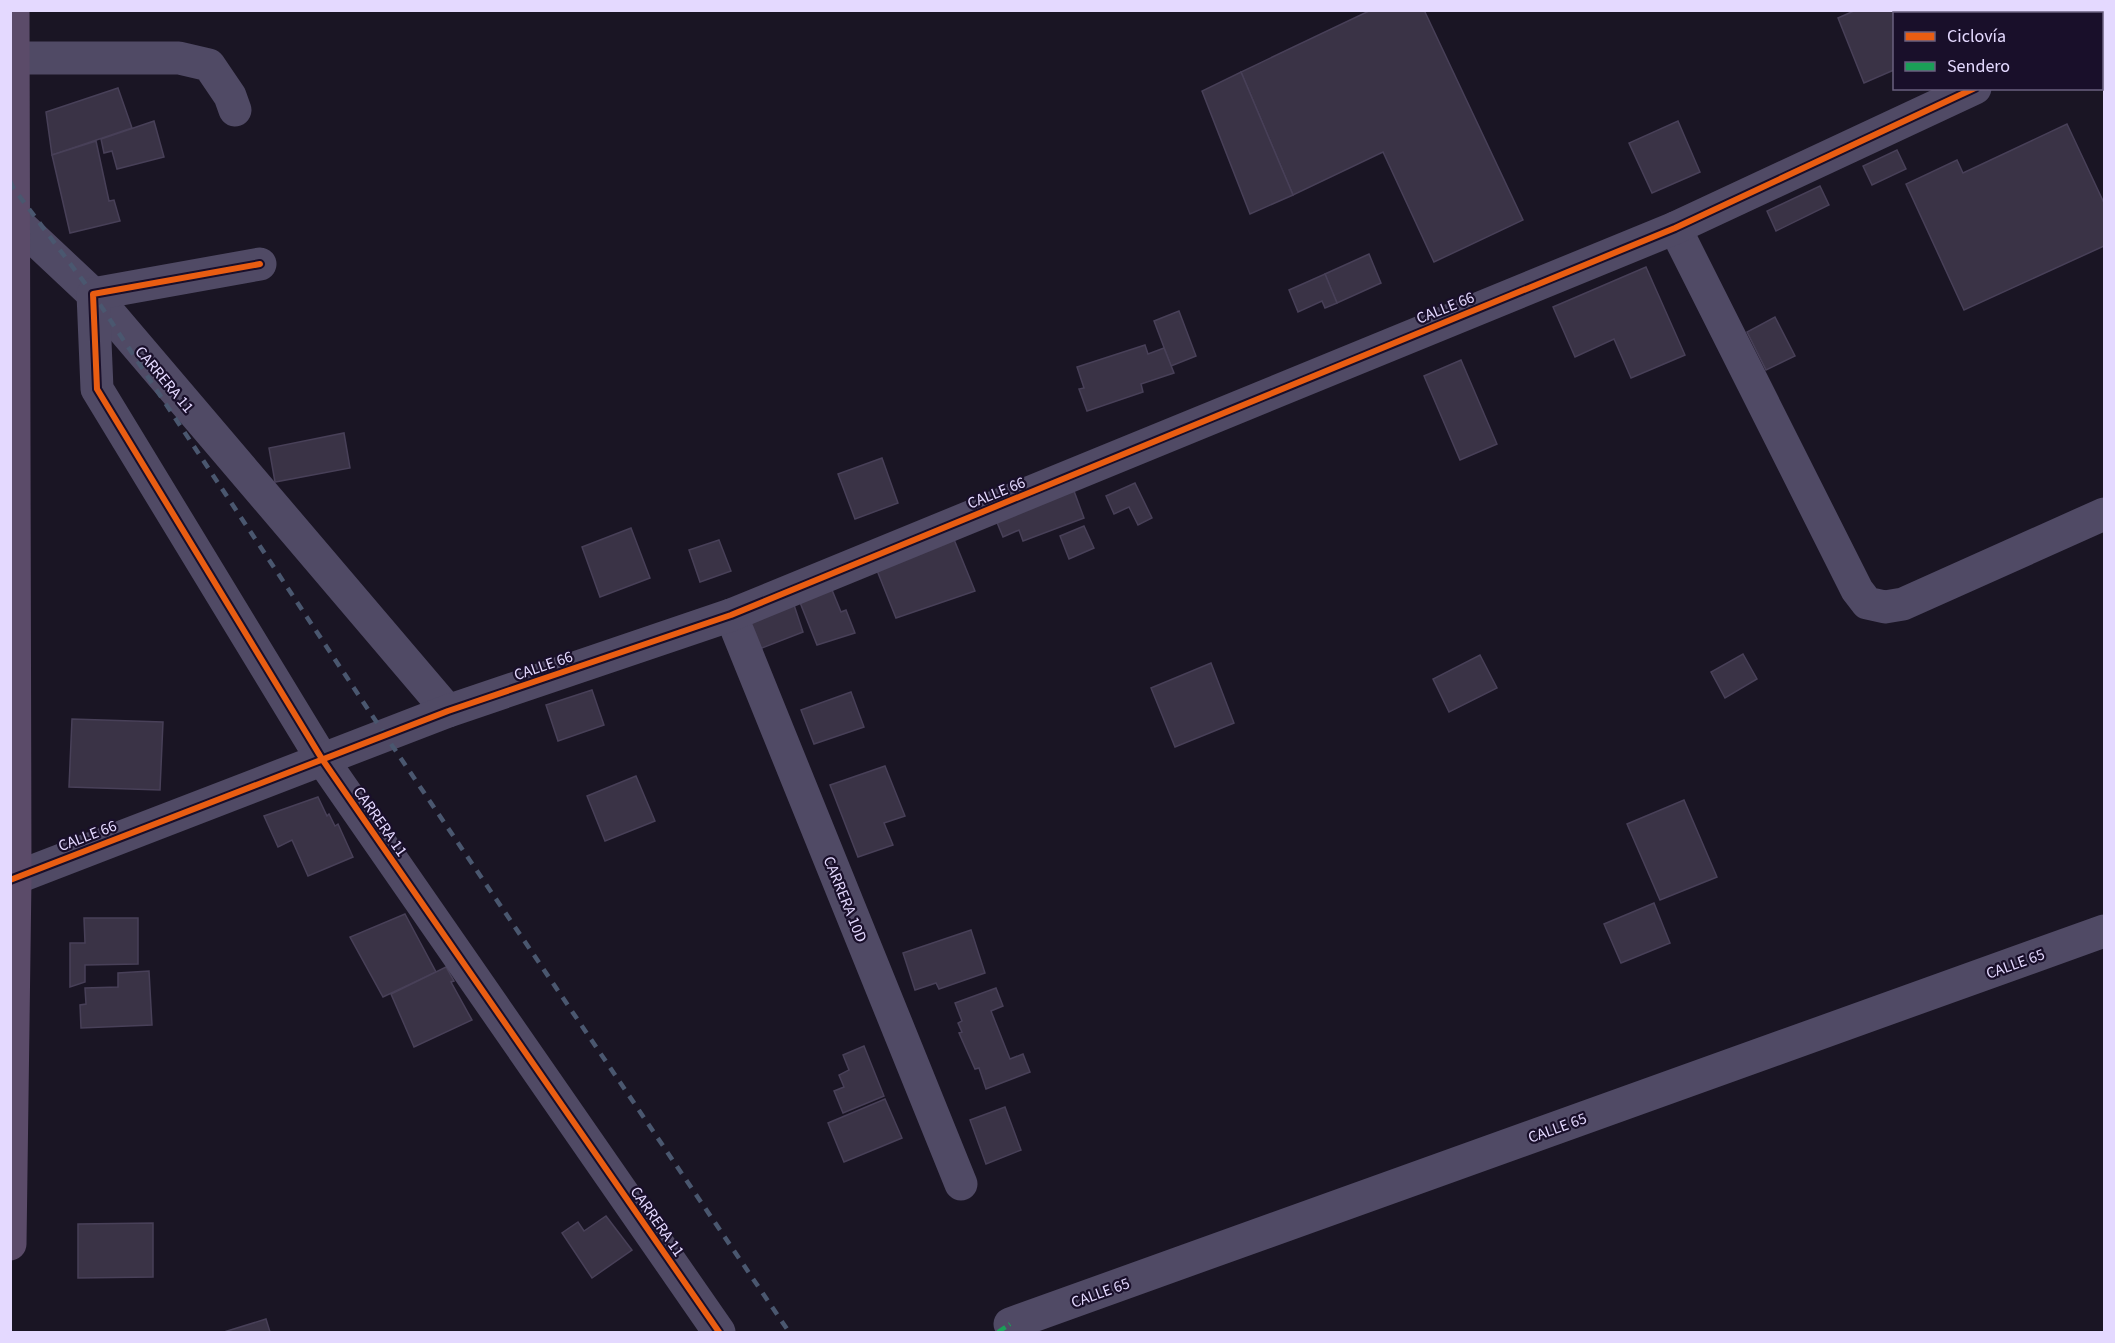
<svg xmlns="http://www.w3.org/2000/svg" width="2115" height="1343" font-family="'Source Sans 3',sans-serif">
<rect width="100%" height="100%" fill="#1a1524"/>
<!-- building -->
<g fill="#3a3346" stroke="#484058" stroke-width="1.5">
<path d="M1371,10H1424L1523,220L1434,262L1383,152L1293,195L1241,72Z"/>
<path d="M1856,10H1893L1894,15V70L1864,83L1838,18Z"/>
<path d="M1978,10H2015L2016,13L1980,14Z"/>
<path d="M1241,72L1293,195L1250,214L1202,91Z"/>
<path d="M118,88L132,128L52,155L46,112Z"/>
<path d="M154,121L164,157L117,169L112,151L104,153L101,139Z"/>
<path d="M1678,121L1700,172L1652,193L1629,143Z"/>
<path d="M2067,124L2104,203V246L1964,310L1906,184L1957,160L1963,173Z"/>
<path d="M96,141L109,201L114,200L120,221L70,233L52,155Z"/>
<path d="M1897,150L1906,169L1872,185L1863,166Z"/>
<path d="M1820,186L1829,205L1776,231L1767,211Z"/>
<path d="M1369,254L1381,283L1337,303L1325,274Z"/>
<path d="M1646,267L1685,355L1631,378L1614,339L1575,357L1553,307Z"/>
<path d="M1325,274L1337,303L1325,308L1322,301L1298,312L1289,290Z"/>
<path d="M1179,311L1196,356L1171,366L1154,321Z"/>
<path d="M1775,317L1795,356L1766,370L1747,332Z"/>
<path d="M1145,345L1148,354L1164,348L1174,373L1141,384L1143,392L1087,411L1079,389L1084,388L1077,367Z"/>
<path d="M1461,360L1497,444L1460,460L1424,376Z"/>
<path d="M344,433L350,468L275,482L269,448Z"/>
<path d="M882,458L898,503L855,519L838,474Z"/>
<path d="M1135,483L1152,518L1138,525L1129,507L1114,514L1106,496Z"/>
<path d="M1074,491L1084,518L1023,541L1019,530L1003,537L996,520Z"/>
<path d="M1084,526L1094,548L1069,559L1060,536Z"/>
<path d="M631,528L650,578L600,597L582,547Z"/>
<path d="M953,537L975,591L896,618L876,568Z"/>
<path d="M719,540L731,571L700,582L689,550Z"/>
<path d="M830,585L841,612L846,610L855,633L817,645L797,595Z"/>
<path d="M793,602L803,632L757,650L744,617Z"/>
<path d="M1743,654L1757,679L1725,698L1711,672Z"/>
<path d="M1480,655L1497,688L1449,712L1433,679Z"/>
<path d="M1211,663L1234,723L1175,747L1151,688Z"/>
<path d="M592,690L604,725L558,741L546,705Z"/>
<path d="M851,692L864,727L814,744L801,710Z"/>
<path d="M72,719L163,722L160,790L69,787Z"/>
<path d="M885,766L905,816L884,823L893,845L858,857L830,785Z"/>
<path d="M636,776L655,821L605,841L587,796Z"/>
<path d="M318,797L327,816L329,814L335,826L338,824L353,857L308,876L292,840L278,847L264,816Z"/>
<path d="M1684,800L1717,877L1660,900L1627,824Z"/>
<path d="M1654,903L1670,943L1621,963L1604,924Z"/>
<path d="M405,914L436,972L383,997L350,937Z"/>
<path d="M84,918H138V964L85,965V982L70,987V943H85Z"/>
<path d="M971,930L985,973L939,989L936,983L915,990L903,953Z"/>
<path d="M446,967L454,981L451,982L472,1020L414,1047L391,994Z"/>
<path d="M149,971L152,1025L81,1028L80,1005L86,1004L85,988L118,987V973Z"/>
<path d="M996,988L1003,1006L991,1011L1010,1059L1023,1054L1030,1072L986,1089L979,1068L975,1069L959,1033L962,1032L958,1023L962,1021L955,1003Z"/>
<path d="M864,1046L884,1096L843,1113L834,1091L844,1087L839,1075L849,1070L843,1055Z"/>
<path d="M885,1099L902,1138L844,1162L828,1123Z"/>
<path d="M1005,1107L1021,1150L986,1164L970,1120Z"/>
<path d="M606,1216L632,1250L592,1278L562,1233L578,1222L584,1231Z"/>
<path d="M153,1223V1277L78,1278V1224Z"/>
<path d="M266,1319L270,1332H224Z"/>
</g>
<g fill="none" stroke-linecap="round" stroke-linejoin="round">
<!-- minor -->
<g stroke="#504a65" stroke-width="33">
<path d="M2102,30L2104,28"/>
<path d="M13,58H179L209,65L230,96L235,110"/>
<path d="M10,216L93,294L448,711"/>
<path d="M1675,228L1857,590L1867,603L1885,607L1903,604L2104,514"/>
<path d="M260,264L93,294L97,389L322,759L719,1332"/>
<path d="M731,615L961,1184"/>
<path d="M10,880L448,711L731,615L1675,228L1975,88"/>
<path d="M1010,1324L2104,931"/>
</g>
<!-- major -->
<path stroke="#5b4b69" stroke-width="33" d="M10,1244L15,878L13,10"/>
<!-- rail -->
<path stroke="#4a576f" stroke-width="4.5" stroke-dasharray="9 8" stroke-linecap="butt" d="M10,181L14,189L93,294L385,735L789,1332"/>
<!-- quiet -->
<path stroke="#1a9f57" stroke-width="4.5" stroke-dasharray="9 4.5" stroke-linecap="butt" d="M998,1332L1010,1324"/>
<!-- cycleway casing -->
<g stroke="#190f2a" stroke-width="10">
<g id="cycleway">
<path d="M260,264L93,294L97,389L322,759L719,1332"/>
<path d="M10,880L448,711L731,615L1675,228L1975,88"/>
</g>
</g>
<!-- cycleway -->
<use href="#cycleway" stroke="#e95d12" stroke-width="6"/>
</g>
<g text-anchor="middle" stroke-width="4.5" stroke-linejoin="round" paint-order="stroke">
<!-- street labels -->
<g font-size="16" fill="#e4d9ff" stroke="#190f2a">
<text transform="translate(1445 307) rotate(-22)" y="6">CALLE 66</text>
<text transform="translate(165 379) rotate(50)" y="6">CARRERA 11</text>
<text transform="translate(996 492) rotate(-22)" y="6">CALLE 66</text>
<text transform="translate(543 665) rotate(-19)" y="6">CALLE 66</text>
<text transform="translate(381 821) rotate(55)" y="6">CARRERA 11</text>
<text transform="translate(87 835) rotate(-21)" y="6">CALLE 66</text>
<text transform="translate(846 899) rotate(68)" y="6">CARRERA 10D</text>
<text transform="translate(2015 963) rotate(-20)" y="6">CALLE 65</text>
<text transform="translate(1557 1127) rotate(-20)" y="6">CALLE 65</text>
<text transform="translate(658 1221) rotate(55)" y="6">CARRERA 11</text>
<text transform="translate(1100 1292) rotate(-20)" y="6">CALLE 65</text>
</g>
</g>
<!-- border -->
<rect width="2115" height="1343" fill="none" stroke="#e4d9ff" stroke-width="24"/>
<!-- legend -->
<rect x="1893" y="12" width="210" height="78" fill="#190f2a" stroke="#6a607f" stroke-width="1.5"/>
<rect x="1905" y="32" width="30" height="9" fill="#e95d12" stroke="#6a607f" stroke-width="1.5"/>
<text x="1947" y="42" font-size="18" fill="#e4d9ff">Ciclovía</text>
<rect x="1905" y="62" width="30" height="9" fill="#1a9f57" stroke="#6a607f" stroke-width="1.5"/>
<text x="1947" y="72" font-size="18" fill="#e4d9ff">Sendero</text>
</svg>
